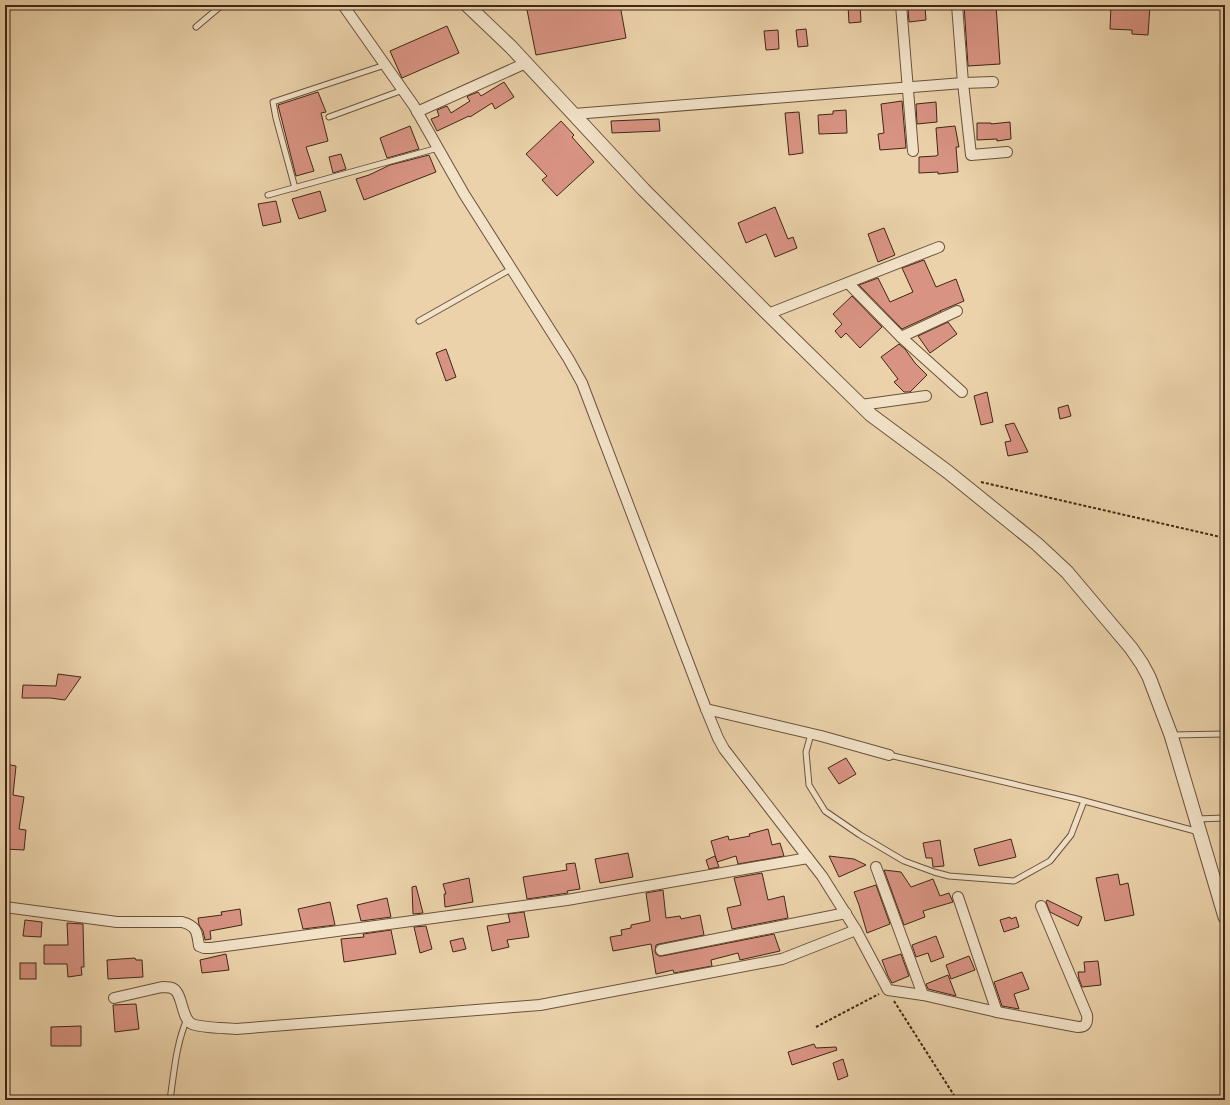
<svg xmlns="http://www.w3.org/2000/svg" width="1230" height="1105" font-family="'IM FELL Double Pica',serif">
<rect width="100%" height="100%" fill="#ebd2aa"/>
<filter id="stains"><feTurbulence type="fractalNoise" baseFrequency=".005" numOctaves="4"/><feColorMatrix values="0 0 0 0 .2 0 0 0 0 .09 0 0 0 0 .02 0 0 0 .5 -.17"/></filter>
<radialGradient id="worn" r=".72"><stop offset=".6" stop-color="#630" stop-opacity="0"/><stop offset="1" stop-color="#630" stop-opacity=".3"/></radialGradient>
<!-- building -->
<g fill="#d89382" stroke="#402716">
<path d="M526,5H620L626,38L536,55Z"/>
<path d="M848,5H860L861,22L849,23Z"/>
<path d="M964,5H996L1000,64L968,66Z"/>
<path d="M1111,5H1150L1148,35L1132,34V30L1110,29Z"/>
<path d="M925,7L926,20L909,22L908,9Z"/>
<path d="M447,26L459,53L402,78L390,51Z"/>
<path d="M806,29L808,46L798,47L796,30Z"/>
<path d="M778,30L779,49L766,50L764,31Z"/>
<path d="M504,82L514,97L495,109L492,103L470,117L469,116L437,131L431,119L439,116L437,110L447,106L451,113L470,101L467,97L468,96L478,92L481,96Z"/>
<path d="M318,92L326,112L321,113L328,141L306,147L314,171L296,176L278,105Z"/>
<path d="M902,101L906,148L880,150L878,134L884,133L881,104Z"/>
<path d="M936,102L937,122L917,124L916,104Z"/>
<path d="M846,110L847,133L819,134L818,115L833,114V111Z"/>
<path d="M799,112L803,153L789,155L785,113Z"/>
<path d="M659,119L660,131L612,133L611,121Z"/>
<path d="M561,121L574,135L572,137L594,162L557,196L542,180L547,176L526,154Z"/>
<path d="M1010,122L1011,139L997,141V139L977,140V123H991V124Z"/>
<path d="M410,126L419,149L387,158L380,138Z"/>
<path d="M955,126L959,147H956L958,172L938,174V172L919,173V157L936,156L938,155L936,128Z"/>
<path d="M341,154L346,169L333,173L329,157Z"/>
<path d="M429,155L436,172L364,200L356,179L369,175L390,165Z"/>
<path d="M320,191L326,211L299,219L292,199Z"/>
<path d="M276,201L281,222L263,226L258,204Z"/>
<path d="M775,207L788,239L793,237L797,248L775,257L766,234L746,243L738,223Z"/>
<path d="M884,228L895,255L878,262L868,234Z"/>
<path d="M924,260L936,287L956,279L964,301L940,311H941L902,329L859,285L878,278L890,302L913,292L902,268Z"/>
<path d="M852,296L882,327L860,348L846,333L841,338L835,331L842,324L833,314Z"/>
<path d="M948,322L957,334L930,353L918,336Z"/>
<path d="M899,344L905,349L915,363L927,375L910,392H904L894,382L898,379L881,357Z"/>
<path d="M446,349L456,377L446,381L436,353Z"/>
<path d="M987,392L993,422L981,425L974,396Z"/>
<path d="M1068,405L1071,416L1060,419L1058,408Z"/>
<path d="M1014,423L1028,452L1008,456L1005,442L1011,441L1005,425Z"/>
<path d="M58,674L81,677L65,700L50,698H22L23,685L56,686Z"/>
<path d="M846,758L856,774L839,784L828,768Z"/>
<path d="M5,764L16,766L13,795L24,797L19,829L26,830L24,850L5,849V829L9,807L5,806Z"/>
<path d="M768,829L772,845L780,843L784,856L738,864L736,856L717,862L711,841L728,836L729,840L750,836L749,834Z"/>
<path d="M1011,839L1016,857L979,866L974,849Z"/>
<path d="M940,840L944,866L933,867L932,858H926L923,843Z"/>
<path d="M628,853L633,877L600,883L595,859Z"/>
<path d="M715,856L719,867L709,869L706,860Z"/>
<path d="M829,856L854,859L866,865L839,877Z"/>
<path d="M575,863L580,889L567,891L568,893L527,899L523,877L567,870L566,864Z"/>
<path d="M884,870L901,872L911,887L933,879L940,896L949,893L953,902L923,911L925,917L904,925Z"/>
<path d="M762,873L768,900L784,896L788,918L732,929L727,908L741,905L734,878Z"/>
<path d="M1118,874L1120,885L1128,883L1134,915L1105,921L1096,878Z"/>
<path d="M469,878L473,902L445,907L444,894H446L443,884Z"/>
<path d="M876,885L890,924L867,933L859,905L854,892Z"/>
<path d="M416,886L423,913L413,914L412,887Z"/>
<path d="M663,890L666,918L680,916L681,919L700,915L704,935L659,944L656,945L655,951L656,954L659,956H662L774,934L780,951L740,960L738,953L711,960L712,966L674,973L673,970L656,974L651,944L613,951L610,937L622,935L621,930L631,928V925L650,921L646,893Z"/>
<path d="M387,898L391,917L361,921L357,905Z"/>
<path d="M1047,900L1082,917L1078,926L1050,912L1046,902Z"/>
<path d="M330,902L335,925L303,929L298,909Z"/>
<path d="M240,909L242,925L210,931L211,939L205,940L203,931L199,925L198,918L222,915L221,912Z"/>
<path d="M524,912L529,937L507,940L509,947L492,951L487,926L510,922L508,914Z"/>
<path d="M1010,917L1011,919L1016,917L1019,927L1004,932L1000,920Z"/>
<path d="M25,920L42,922L41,937L23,936Z"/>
<path d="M67,923L83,924L84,967H81L82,975L68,977L67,964H44V945H68Z"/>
<path d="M426,926L432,949L420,953L414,927Z"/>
<path d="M391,930L396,954L344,962L341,939L364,937L363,934Z"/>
<path d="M936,936L944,957L931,962L928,953L916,957L912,945Z"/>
<path d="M463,938L466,949L453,952L450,941Z"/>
<path d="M226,954L229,970L202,973L200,960Z"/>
<path d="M901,954L909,976L892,983L888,976L882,960Z"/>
<path d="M969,956L975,970L951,979L946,965Z"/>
<path d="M135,958L136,960H142L143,977L108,979L107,960Z"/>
<path d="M1098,961L1101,985L1082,987L1079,979L1078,972H1085L1084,962Z"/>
<rect x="20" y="963" width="16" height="16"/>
<path d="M1022,972L1029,989L1014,994L1019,1009L1002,1006L994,982Z"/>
<path d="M948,975L956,996L928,989L926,984Z"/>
<path d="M136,1004L139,1029L115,1032L113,1005Z"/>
<path d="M81,1026V1046H51V1027Z"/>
<path d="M814,1044L816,1048L836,1047L837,1050L792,1065L788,1052Z"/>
<path d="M843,1059L848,1076L838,1080L833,1063Z"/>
</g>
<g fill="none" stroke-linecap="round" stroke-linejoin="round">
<!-- service casing -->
<g stroke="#6b523b" stroke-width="7">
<g id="service">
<path d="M196,27L222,5"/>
<path d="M329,117L403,90"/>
<path d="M295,188L276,118L273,102L385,65"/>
<path d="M268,195L438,148"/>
<path d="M419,321L511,269"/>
<path d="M811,734L806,752L809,785L825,811L860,835L904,861L934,872L949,876L1014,881L1050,861L1071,835L1084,801"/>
<path d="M1172,735L1225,734"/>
<path d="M889,755L1077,799L1199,832"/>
<path d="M1196,819L1225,818"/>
<path d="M170,1100C174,1073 176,1044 187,1019"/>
</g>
</g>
<!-- minor casing -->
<g stroke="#6b523b" stroke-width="12">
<g id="minor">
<path d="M901,5L913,151"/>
<path d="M957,5L963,83L971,155L1007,152"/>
<path d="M417,112L526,63"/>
<path d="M574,114L963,83L993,82"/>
<path d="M848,283L901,337L962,392"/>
<path d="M768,314L939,247"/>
<path d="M901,337L957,311"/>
<path d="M861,405L926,396"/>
<path d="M706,709L821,736L889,755"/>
<path d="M808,858L822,876L856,930L888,990L923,995L997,1012L1078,1027C1086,1027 1088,1023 1087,1015L1041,906"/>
<path d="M876,867L923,995"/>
<path d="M958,897L997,1012"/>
<path d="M5,907L117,922H182C197,926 197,932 199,946L204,948H211L567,900L808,858L724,749L718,738L706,709L582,383L568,358L464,194L414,106L343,5"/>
<path d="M661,950L846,913"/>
<path d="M114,998L162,987C167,987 173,987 176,991C183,999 182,1019 192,1024C202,1028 225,1028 236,1029L540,1005L782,959L856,930"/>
</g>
</g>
<!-- tertiary casing -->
<g stroke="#6b523b" stroke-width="15">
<path id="tertiary" d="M467,5L511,47L644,190L768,314L871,415L948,472L1037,544L1067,572L1131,648L1142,664L1149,677L1171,735L1225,917"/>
</g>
<!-- path -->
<g stroke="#402716" stroke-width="2" stroke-dasharray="3 2" stroke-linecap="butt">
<path d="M981,482L1225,538"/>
<path d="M894,1001L957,1100"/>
<path d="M816,1027L879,994"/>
</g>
<!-- service -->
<use href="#service" stroke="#f2e2c8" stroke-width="5"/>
<!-- minor -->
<use href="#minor" stroke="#f2e2c8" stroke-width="10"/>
<!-- tertiary -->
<use href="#tertiary" stroke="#f2e2c8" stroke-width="13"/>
</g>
<!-- margin -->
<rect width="1230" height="1105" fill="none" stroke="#ebd2aa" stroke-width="20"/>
<rect x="6" y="6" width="1218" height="1093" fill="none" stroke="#402716" stroke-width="2"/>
<rect x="10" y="10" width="1210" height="1085" fill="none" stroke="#402716"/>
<rect width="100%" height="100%" filter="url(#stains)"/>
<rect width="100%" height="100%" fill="url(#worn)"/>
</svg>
